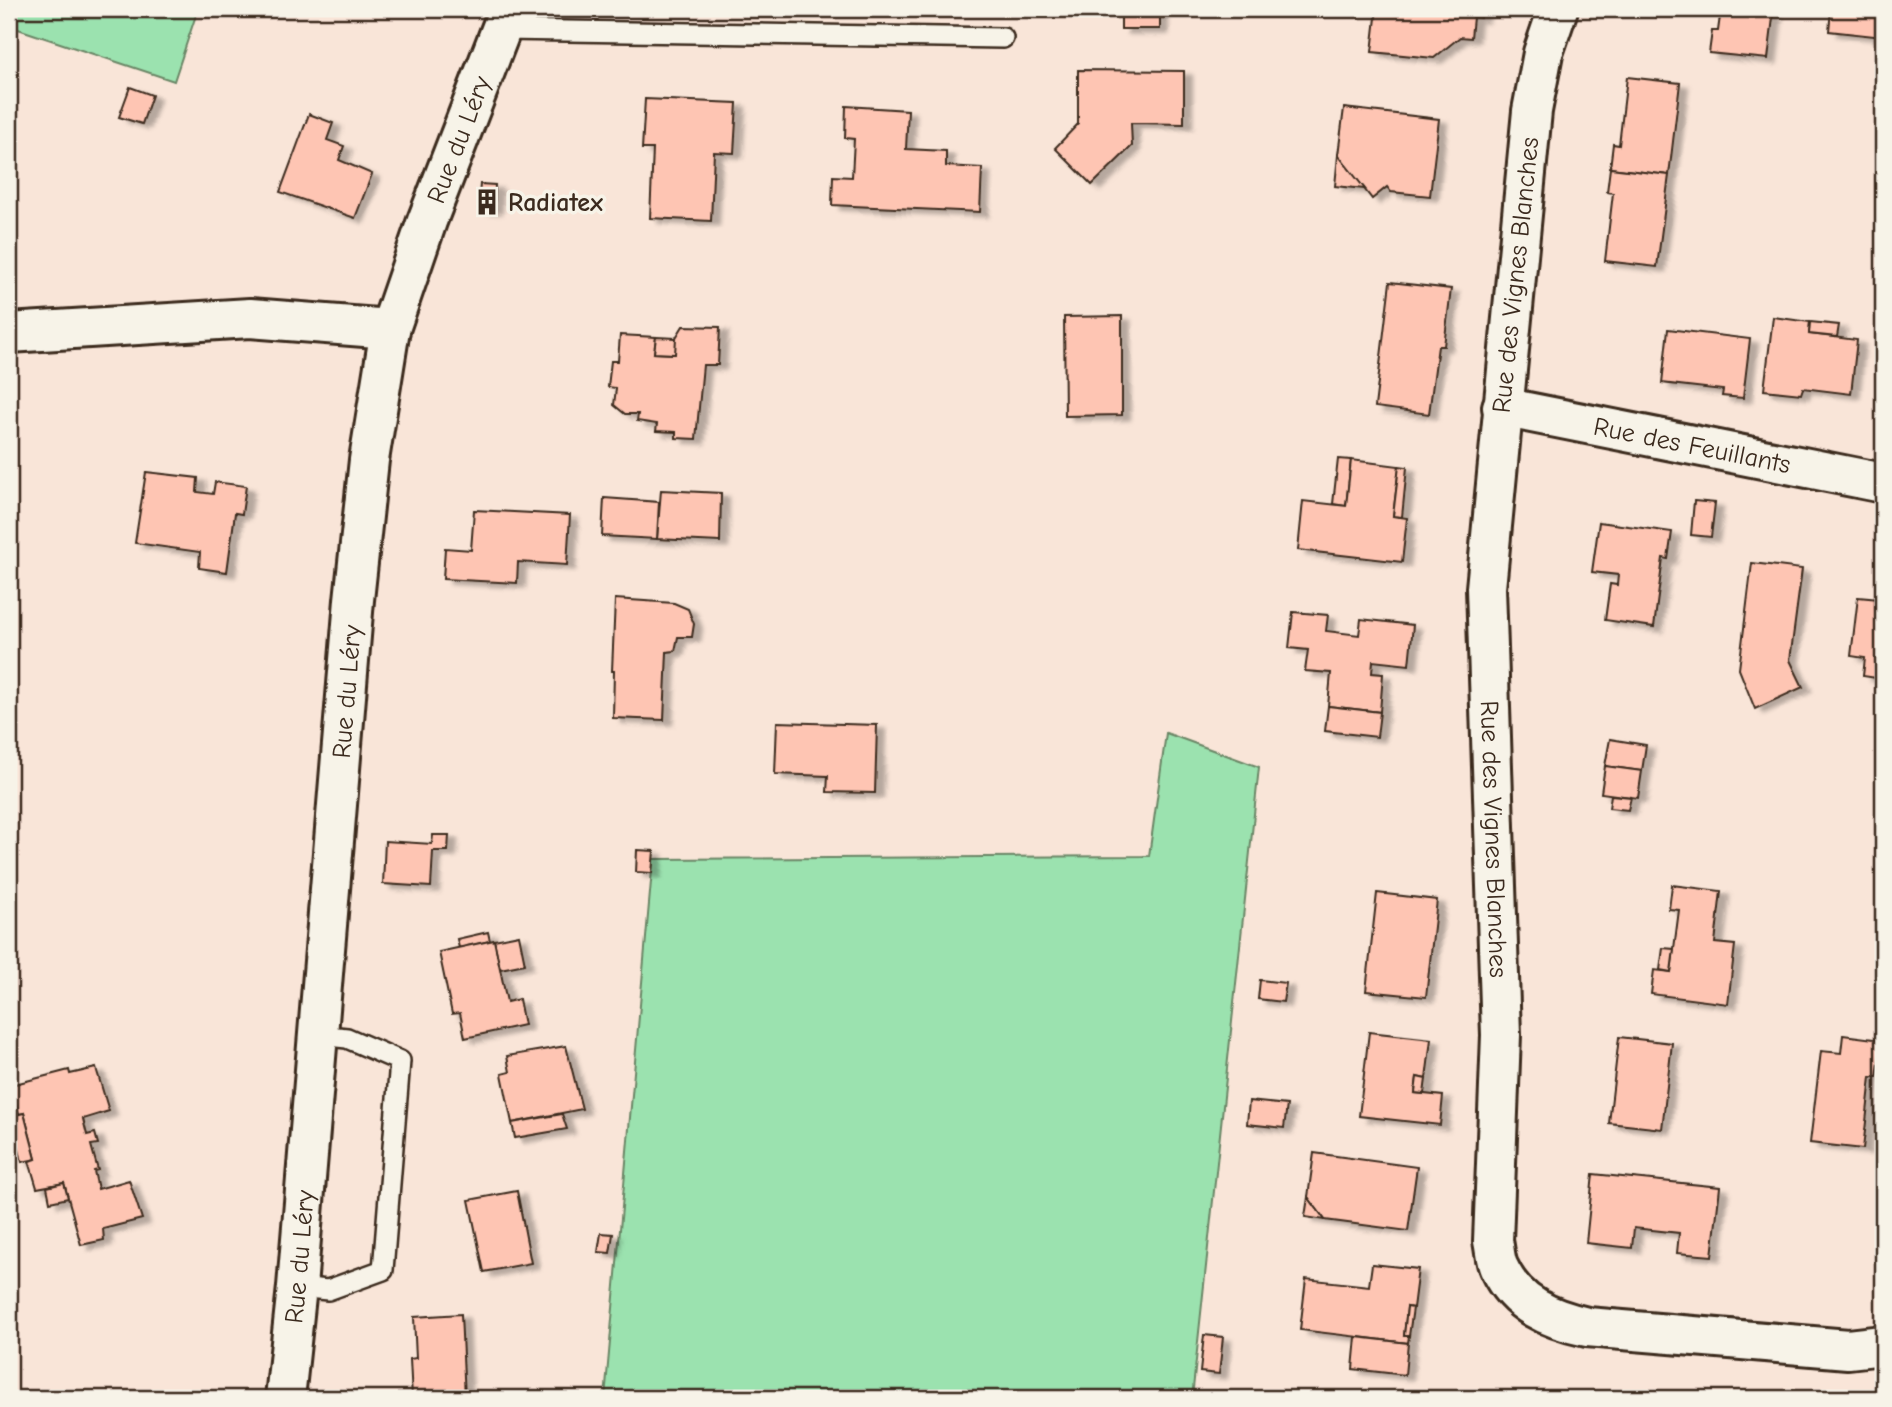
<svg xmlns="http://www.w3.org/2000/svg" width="1892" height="1407" font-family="'Comic Neue',sans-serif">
<defs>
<filter id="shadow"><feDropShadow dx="8" dy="4.5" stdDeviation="2" flood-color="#0004"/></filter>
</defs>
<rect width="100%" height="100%" fill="#f9e5d8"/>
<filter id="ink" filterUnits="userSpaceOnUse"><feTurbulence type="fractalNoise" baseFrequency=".0143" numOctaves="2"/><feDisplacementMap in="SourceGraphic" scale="14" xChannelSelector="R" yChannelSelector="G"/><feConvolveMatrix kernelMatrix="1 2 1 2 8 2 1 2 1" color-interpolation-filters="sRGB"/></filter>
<g filter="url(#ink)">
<!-- green -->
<g fill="#9be2af" stroke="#6b8666" stroke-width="2">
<path d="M9,9H198L174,81L9,26Z"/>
<path d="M1166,733L1259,767L1192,1398H605L653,859L1149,856Z"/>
</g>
<!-- building -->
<g fill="#fec5b3" stroke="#3b2a1e" stroke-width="2" filter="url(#shadow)">
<rect x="1121" y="9" width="39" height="20"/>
<path d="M1377,9H1482L1481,18L1473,17L1471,38L1460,37L1434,58L1372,52Z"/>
<path d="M1721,9H1774L1768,59L1709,53L1712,31H1718Z"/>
<path d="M1831,9H1883V37L1829,31Z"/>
<path d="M1078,70L1184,71V124L1131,123L1132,146L1092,185L1055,148L1078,124Z"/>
<path d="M1627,77L1680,83L1669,175L1610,168L1613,144L1619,145Z"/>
<path d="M130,87L152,95L142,124L119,117Z"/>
<path d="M645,99L737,103L734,153L714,152L711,221L650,218L653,149H642Z"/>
<path d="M846,106L908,110L906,149L946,151V166L982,168L980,212L832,205L833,176L852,177L854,139L845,138Z"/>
<path d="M1344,108L1439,119L1430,196L1391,192L1387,187L1372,199L1338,155Z"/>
<path d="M309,114L333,123L327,140L344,146L339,160L372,174L355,218L280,192Z"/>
<path d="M1338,155L1365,189L1335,186Z"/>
<path d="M1610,168L1669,175L1657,267L1605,261L1613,193L1607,192Z"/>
<path d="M480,184L495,185L494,209L478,208Z"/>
<path d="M1390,282L1451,289L1444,346H1438L1429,414L1375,407Z"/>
<path d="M1122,316V415L1065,416L1064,317Z"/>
<path d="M1773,317L1810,322L1809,334L1857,340L1851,394L1803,388L1801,394L1764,390Z"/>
<path d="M1810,322L1839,325L1837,337L1809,334Z"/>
<path d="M683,326L720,327L718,365H703L696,439L676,438V432L656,431L657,424L637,421L638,414H625L614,405L616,388L608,387L611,361H618L620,335L656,337L654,353L675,354V339Z"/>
<path d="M1668,329L1750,339L1743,398L1722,396L1723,390L1662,383Z"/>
<path d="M656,337L676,338L675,354L654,353Z"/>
<path d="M1338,459L1351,460L1346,506L1333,504Z"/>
<path d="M1351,460L1399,466L1393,516L1407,518L1402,562L1298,550L1303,501L1346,506Z"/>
<path d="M1399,466L1407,467L1402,517L1393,516Z"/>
<path d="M146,472L198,478L197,492L213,494L215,482L246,486L242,514L235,513L227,572L199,568L200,552L135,543Z"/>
<path d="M661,490L721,493L720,542L657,539Z"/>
<path d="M604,498L659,502L657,539L602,536Z"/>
<path d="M1694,501L1715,503L1711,537L1691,535Z"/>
<path d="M474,510L570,515L567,565L518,562L517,583L443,579L445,548L471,550Z"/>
<path d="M1599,522L1672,532L1668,559L1663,558L1654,627L1605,620L1610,584L1617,585L1618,575L1592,572Z"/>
<path d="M1752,563L1802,569L1790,660L1803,687L1755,709L1739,669Z"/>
<path d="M1858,597L1879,599V605H1883V679L1863,676L1865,658L1851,656Z"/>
<path d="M615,599L674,603L688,609L694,624L692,637H678L675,651L667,652L664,720L613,718L614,671H612Z"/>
<path d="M1293,612L1328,615L1326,631L1359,635L1361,619L1413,625L1409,665L1373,661L1372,673L1383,674L1380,712L1328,706L1331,673L1305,671L1308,650L1289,648Z"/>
<path d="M1328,706L1380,712L1377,737L1325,731Z"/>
<path d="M777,722L877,725L875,793L827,792L828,776L775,774Z"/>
<path d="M1610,739L1646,745L1642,771L1605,766Z"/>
<path d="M1605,766L1642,771L1638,798L1601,793Z"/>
<path d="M1611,795L1631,797L1628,810L1609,808Z"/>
<path d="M433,835H449L448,851H433L431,887L383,884L385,841L432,844Z"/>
<path d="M637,850L654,851L652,873L636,872Z"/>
<path d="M1672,885L1721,891L1715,943L1735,945L1728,1004L1651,994L1654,970L1671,972L1679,910L1669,909Z"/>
<path d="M1377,893L1437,900L1426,997L1366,991Z"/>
<path d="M488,932L490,941L459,948L457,939Z"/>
<path d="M519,935L525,964L500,969L494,940Z"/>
<path d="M494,940L507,1002L519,999L524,1025L465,1038L460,1013L452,1014L439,952Z"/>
<path d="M1663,948L1674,949L1671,972L1660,970Z"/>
<path d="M1260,980L1286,983L1283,1002L1258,999Z"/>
<path d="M1369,1032L1431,1039L1426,1079L1417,1077L1415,1093L1443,1096L1440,1125L1359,1116Z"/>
<path d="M1843,1035L1882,1040L1877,1077H1871L1863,1149L1810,1143L1821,1051L1841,1053Z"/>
<path d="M1619,1037L1672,1043L1662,1129L1609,1123Z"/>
<path d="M566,1046L582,1109L512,1123L502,1074L510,1072L507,1056Z"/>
<path d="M96,1068L109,1111L83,1119L87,1135L95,1133L98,1144L91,1145L98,1170L94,1171L98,1189L129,1180L142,1219L103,1229L104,1240L81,1245L64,1183L37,1188L29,1161L36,1159L24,1113L19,1114L11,1085L69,1070L70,1074Z"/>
<path d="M1417,1077L1426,1079L1424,1094L1415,1093Z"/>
<path d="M1249,1101L1287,1105L1284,1128L1247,1124Z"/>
<path d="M24,1113L36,1159L22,1162L11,1116Z"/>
<path d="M562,1114L567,1129L515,1138L512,1123Z"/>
<path d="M1314,1153L1417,1167L1408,1231L1325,1220L1308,1197Z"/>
<path d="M1593,1174L1720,1187L1712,1256L1677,1253L1679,1233L1634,1228L1632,1248L1586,1243Z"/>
<path d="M64,1183L68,1198L50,1202L47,1187Z"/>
<path d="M517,1191L531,1263L484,1272L469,1200Z"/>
<path d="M1308,1197L1325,1220L1305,1217Z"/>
<path d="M601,1233L613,1234L610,1253L598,1252Z"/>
<path d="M1372,1264L1418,1269L1413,1308L1407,1307L1404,1336H1409L1408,1343L1300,1330L1306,1279L1369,1286Z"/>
<path d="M1407,1307L1413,1308L1409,1336H1404Z"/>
<path d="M461,1314L465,1398H412L410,1359L416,1358L414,1317Z"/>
<path d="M1204,1335L1223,1337L1219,1374L1200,1372Z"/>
<path d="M1356,1337L1408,1343L1405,1375L1353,1369Z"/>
</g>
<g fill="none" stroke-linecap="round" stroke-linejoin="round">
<!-- service casing -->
<g stroke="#3b2a1e" stroke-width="24">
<g id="service">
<path d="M503,30L1003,38"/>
<path d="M297,1287L328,1290L383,1270L400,1061L347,1038L318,1035"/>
</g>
</g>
<!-- minor casing -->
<g stroke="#3b2a1e" stroke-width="44">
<g id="minor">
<path id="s1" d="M1558,9L1543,53L1532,111L1486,588L1501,1035L1493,1241C1495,1249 1495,1260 1499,1268C1516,1305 1550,1319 1587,1327L1848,1349L1883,1345"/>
<path d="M9,333L250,318L390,329"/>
<path id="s2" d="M1502,407L1883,483"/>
<path id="s3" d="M285,1398L297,1287L354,600L369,460L390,329L427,221L509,9"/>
</g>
</g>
<!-- service -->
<use href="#service" stroke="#f7f3e8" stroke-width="19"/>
<!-- minor -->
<use href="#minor" stroke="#f7f3e8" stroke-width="38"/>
</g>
</g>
<!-- icons -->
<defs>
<g id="building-bare" transform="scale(2.1)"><path d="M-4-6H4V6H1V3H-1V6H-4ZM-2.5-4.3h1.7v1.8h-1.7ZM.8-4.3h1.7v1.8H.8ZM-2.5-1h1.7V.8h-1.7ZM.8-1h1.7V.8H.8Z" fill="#3b2a1e" stroke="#f7f3e8" stroke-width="2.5" paint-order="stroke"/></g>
</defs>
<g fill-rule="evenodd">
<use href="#building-bare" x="487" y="202"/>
</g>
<g text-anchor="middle" stroke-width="7" stroke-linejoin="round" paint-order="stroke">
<!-- street labels -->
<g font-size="26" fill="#3b2a1e" stroke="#f7f3e8">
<text dy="9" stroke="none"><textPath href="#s3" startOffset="1276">Rue du Léry</textPath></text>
<text transform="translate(1515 275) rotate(-84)" y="9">Rue des Vignes Blanches</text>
<text dy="9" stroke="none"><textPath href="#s2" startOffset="194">Rue des Feuillants</textPath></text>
<text dy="9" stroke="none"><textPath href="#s3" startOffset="709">Rue du Léry</textPath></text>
<text dy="9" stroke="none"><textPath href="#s1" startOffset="836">Rue des Vignes Blanches</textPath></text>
<text dy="9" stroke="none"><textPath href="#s3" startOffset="142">Rue du Léry</textPath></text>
</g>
<!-- poi labels -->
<g font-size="26" font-weight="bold" fill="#3b2a1e" stroke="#f7f3e8" text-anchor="start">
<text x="508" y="211">Radiatex</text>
</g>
</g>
<!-- margin -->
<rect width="1892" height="1407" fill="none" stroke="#f7f3e8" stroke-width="35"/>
<rect x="18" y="18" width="1857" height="1372" fill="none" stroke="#3b2a1e" stroke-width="2.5" filter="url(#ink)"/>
</svg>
